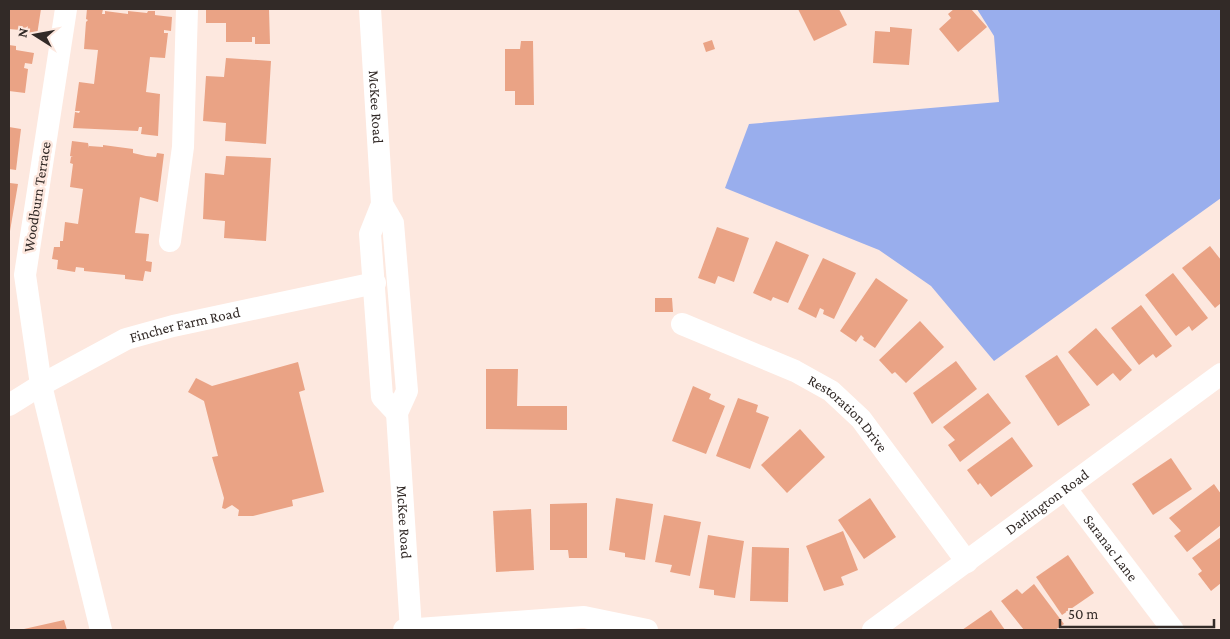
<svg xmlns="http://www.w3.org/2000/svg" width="1230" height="639" font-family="'Crimson Pro',serif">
<rect width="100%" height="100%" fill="#fde8df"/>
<!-- forest -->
<path fill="#99aeed" d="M977,9H1221V198L994,361L931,286L879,250L725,188L749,124L999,102L994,36Z"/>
<!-- building -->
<g fill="#eaa385">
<path d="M9,9H41L37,35L22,33L23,27L21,26L20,30L9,29Z"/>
<path d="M87,9H103L102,14H105V11L128,14V11L147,13L148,11H155V15L172,17L171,31L164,30V33H168L165,58L150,57L146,92L160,94L158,136L141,134L142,127H139L138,131L73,128L75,112L79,113L80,111H75L79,82L94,84L98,50L84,49L86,22L88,20L86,19Z"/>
<path d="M206,9H269L270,44H255V37H252V42H226V23H206Z"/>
<path d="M798,9H839L847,25L814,41Z"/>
<path d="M954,9H971L987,27L958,52L939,29L951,18L948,14Z"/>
<path d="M890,27L912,29L909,65L873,63L875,31L890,32Z"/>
<path d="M712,40L715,49L706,52L703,43Z"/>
<path d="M521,41H533L534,105H515V91H505V49H520Z"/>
<path d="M9,45L16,46V50L34,53L32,64L25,63L24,68L28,69L25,93L9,91Z"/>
<path d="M226,58L271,61L266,144L225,141L226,123L203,121L206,76L224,77Z"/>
<path d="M9,127L21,129L16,170L9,169Z"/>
<path d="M72,141L88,143L89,148V146L103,147V145L133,149V153L146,156L156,157L157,153L164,154L158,202L140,197L135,233L149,234L146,261L152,262L151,272L145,271L143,281L125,279V275L84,271V268L76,267L75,272L57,269L58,260L52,259L54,247H60V241H63L65,222L78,224L83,189L70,187L73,164L70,163L71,157H73L70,156Z"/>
<path d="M226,156L271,158L266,241L224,238L225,221L203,219L205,173L224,175Z"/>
<path d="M10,183L18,184L10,231L9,188Z"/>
<path d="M717,227L749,238L734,282L718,276L715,284L698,278Z"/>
<path d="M776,241L809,255L788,303L773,297L771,301L753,293Z"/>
<path d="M1210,246L1221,260V303L1215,308L1182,268Z"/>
<path d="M823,258L856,273L834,319L823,314L824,310L820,308L816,318L798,309Z"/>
<path d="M1173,273L1208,318L1192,331L1189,326L1176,336L1145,295Z"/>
<path d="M876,278L908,300L875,348L863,340L864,338L861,335L856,342L840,331Z"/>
<path d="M655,298H672L673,312H655Z"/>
<path d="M1141,305L1172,346L1156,358L1153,354L1139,365L1111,328Z"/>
<path d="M920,321L944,347L906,383L895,372L892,374L879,360Z"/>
<path d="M1096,328L1132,370L1120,381L1113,373L1097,386L1068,352Z"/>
<path d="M1057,355L1090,405L1058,426L1025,376Z"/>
<path d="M956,361L977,389L932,424L913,393Z"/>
<path d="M298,362L305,390L299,392L324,492L292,500L293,506L253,516H238L239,510L232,505L225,509L222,508L224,498L212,457L218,456L204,401L188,392L196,378L212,386Z"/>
<path d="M486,369H518L517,406H567V430L486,429Z"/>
<path d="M693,386L711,394L709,399L725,406L706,454L672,441Z"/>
<path d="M988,393L1011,423L960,462L948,445L955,440L943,427Z"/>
<path d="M738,398L758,405L756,412L769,417L750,469L716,456Z"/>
<path d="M800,429L825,457L787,493L761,465Z"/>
<path d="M1012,437L1033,466L991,497L980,483L978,485L967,470Z"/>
<path d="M1171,458L1192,489L1153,515L1132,484Z"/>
<path d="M1214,484L1221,494V525L1187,552L1174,536L1181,531L1169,518Z"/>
<path d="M616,498L653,504L645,560L625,557V553L609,550Z"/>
<path d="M870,498L896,537L864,559L838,520Z"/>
<path d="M587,503V558H569L568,550H550V504Z"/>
<path d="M531,509L534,570L496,572L493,511Z"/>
<path d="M664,515L701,522L690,576L670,572L672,565L655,562Z"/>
<path d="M843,531L858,570L841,577L844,585L824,591L806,546Z"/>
<path d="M708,535L744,541L735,598L714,595V590L699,588Z"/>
<path d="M1221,537V583L1211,591L1198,574L1202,571L1192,558Z"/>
<path d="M752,547L789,548L788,602L750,601Z"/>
<path d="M1068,555L1094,593L1062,615L1036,577Z"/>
<path d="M1034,584L1064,624L1055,630H1024L1001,601L1017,589L1022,594Z"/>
<path d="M991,610L1005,630H962Z"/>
<path d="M64,620L67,630H24V629Z"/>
</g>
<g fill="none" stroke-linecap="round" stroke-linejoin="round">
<!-- minor -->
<g stroke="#fff" stroke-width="22">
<path d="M66,9L25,275L41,385L101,630"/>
<path id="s1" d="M370,9L382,204L370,234L382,397L397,413"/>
<path id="s2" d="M382,204L393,223L407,391L397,413L411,630"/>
<path d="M170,241L183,147L187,9"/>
<path id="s3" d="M682,324L795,371L831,391L861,419L967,562"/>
<path id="s4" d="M9,405L41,385L126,339L173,326L375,283"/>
<path id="s5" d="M1066,489L1173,630"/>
<path d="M404,630L584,617L647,630"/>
<path id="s6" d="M873,630L1221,374"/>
</g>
</g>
<g text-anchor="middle" stroke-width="5" stroke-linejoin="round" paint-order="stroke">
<!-- street labels -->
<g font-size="15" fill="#322a27" stroke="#fde8df">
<text dy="5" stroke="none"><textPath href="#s1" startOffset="98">McKee Road</textPath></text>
<text transform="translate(37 197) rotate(-81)" y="5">Woodburn Terrace</text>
<text dy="5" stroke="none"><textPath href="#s4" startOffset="195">Fincher Farm Road</textPath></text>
<text dy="5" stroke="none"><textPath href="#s3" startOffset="191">Restoration Drive</textPath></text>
<text dy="5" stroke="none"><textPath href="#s6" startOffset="216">Darlington Road</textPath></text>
<text dy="5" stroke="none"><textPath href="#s2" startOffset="324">McKee Road</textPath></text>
<text dy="5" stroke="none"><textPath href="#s5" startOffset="74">Saranac Lane</textPath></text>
</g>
</g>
<!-- border -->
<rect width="1230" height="639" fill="none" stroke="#322a27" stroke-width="20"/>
<!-- north arrow -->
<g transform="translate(35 35) rotate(281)" stroke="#fde8df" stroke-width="4" paint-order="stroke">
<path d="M0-4L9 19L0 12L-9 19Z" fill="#322a27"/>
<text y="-8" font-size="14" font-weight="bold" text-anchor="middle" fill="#322a27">N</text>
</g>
<!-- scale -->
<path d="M1060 619v8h154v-8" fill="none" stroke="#322a27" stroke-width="2.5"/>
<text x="1068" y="619" font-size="15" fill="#322a27" stroke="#fde8df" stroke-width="4" paint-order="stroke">50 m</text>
</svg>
